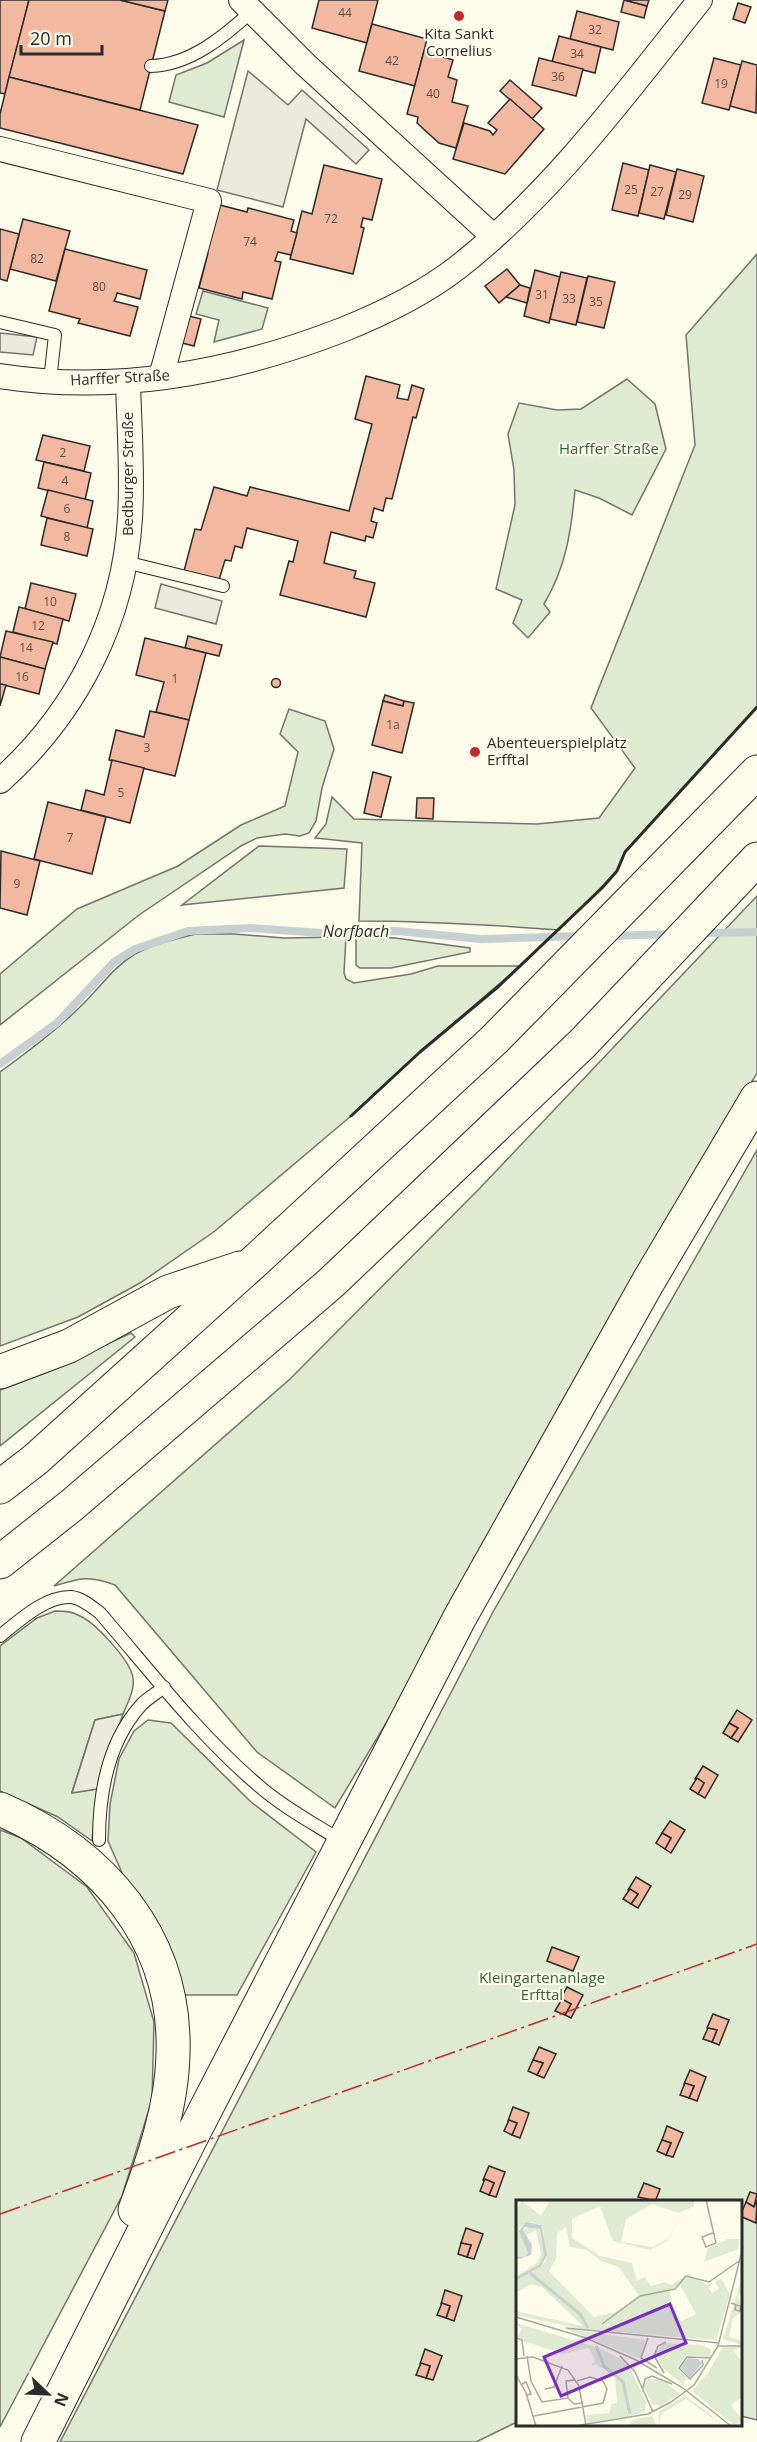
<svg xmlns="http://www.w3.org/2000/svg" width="757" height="2442" font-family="'Open Sans',sans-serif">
<rect width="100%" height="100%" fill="#fdfbea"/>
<!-- green -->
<g fill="#deebd1" stroke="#74746e" stroke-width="1.5">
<path d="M244,40L224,117L169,102L176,75L207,63Z"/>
<path d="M757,254V707L625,852L617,871L559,930C493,925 426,921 359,921L362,843L315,838L326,824L332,797L354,819L537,824L599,818L635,768L591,708L695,445L686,335Z"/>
<path d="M203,291L268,308L262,329L214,342L219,320L196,314Z"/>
<path d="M627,379L655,404L666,449L632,515L599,498L575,490C571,532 566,567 544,604L550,612L528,638L513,623L522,600L496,589L515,505L514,470L508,434L519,403L557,410L581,409Z"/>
<path d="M289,709L325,721L334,749L322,788L316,821L309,833L300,836L285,834L257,838L241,846L139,915L0,1025V974L77,909L178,866L241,825L285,806L298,752L280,734Z"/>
<path d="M259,846L347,849L344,888L182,905Z"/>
<path d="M757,896V1073L540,1442L391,1715L335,1808L257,1752L115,1585C89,1575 80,1578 54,1586L290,1379L480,1188Z"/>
<path d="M196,934H234L284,938L346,937L344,973L346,979L354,983L411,974L438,966H520L420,1052L351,1116L215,1231L140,1283L78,1317L0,1346V1072C29,1051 57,1030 82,1005C100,988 113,967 135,954C154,944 175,939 196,934Z"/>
<path d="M356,936L395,938L470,948V952L391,968H360L356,965Z"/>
<path d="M757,1150V2420L741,2416L740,2202H517V2422L476,2442H60L493,1612Z"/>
<path d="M131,1333L135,1337L0,1446V1390L45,1373Z"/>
<path d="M55,1611C63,1611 71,1611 78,1615C94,1621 131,1661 133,1678C135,1690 127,1704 123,1714L95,1720L72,1792L97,1789L92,1841L58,1817L0,1791V1646L37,1618Z"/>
<path d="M148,1720L171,1723L251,1802L316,1852L237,1995H179L148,1912L123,1875L108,1841L110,1804L119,1759L134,1731Z"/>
<path d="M0,1830L21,1838L87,1887L134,1953L154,2022L152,2100L122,2196L0,2427Z"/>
</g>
<!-- parking -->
<g fill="#eceadb" stroke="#74746e" stroke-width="1.5">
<path d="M248,71L288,105L302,90L369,150L356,164L306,119L283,207L217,190Z"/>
<path d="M0,333L37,337L33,355L0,352Z"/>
<path d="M161,584L222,601L216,624L155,608Z"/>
<path d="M123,1714L97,1789L72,1793L95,1720Z"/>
</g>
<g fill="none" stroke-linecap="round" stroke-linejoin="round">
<!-- stream -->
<g stroke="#c7d0d0" stroke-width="8">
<path d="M700,933L757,932"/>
<path d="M610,936L672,934"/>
<path d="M0,1064L57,1023L114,962L135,949L188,931L251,928L321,933L397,931L481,939L582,936"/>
</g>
</g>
<!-- building -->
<g fill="#f2b8a0" stroke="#2b2b2b" stroke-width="1.5">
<path d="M0,0H29L5,94L0,93Z"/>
<path d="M29,0H120L165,11L140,110L9,77Z"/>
<path d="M120,0H168L165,11Z"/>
<path d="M319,0H378L367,43L312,28Z"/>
<path d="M624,0L647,6L644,18L621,12Z"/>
<path d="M625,0H649L647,6Z"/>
<path d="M738,3L751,7L745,23L733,19Z"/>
<path d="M577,11L619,22L613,50L570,39Z"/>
<path d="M372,24L427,39L415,86L359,71Z"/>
<path d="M559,36L601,47L595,73L552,62Z"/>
<path d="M424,51L453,60L448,77L457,80L452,102L468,106L456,148L439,143L417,123L418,117L407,114Z"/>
<path d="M539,58L583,69L576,96L532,85Z"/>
<path d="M714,58L741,65L729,110L702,103Z"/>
<path d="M742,61L757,65L756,113L730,106Z"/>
<path d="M9,77L198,125L183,174L0,128V114Z"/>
<path d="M510,80L542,108L532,119L500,91Z"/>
<path d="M510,99L544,129L505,174L453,159L464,123L490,131L493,135L497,130L488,123Z"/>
<path d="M623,163L649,170L638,216L612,210Z"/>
<path d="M324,165L382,179L372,220L363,218L361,227L364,228L353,274L290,259L302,211L312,214Z"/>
<path d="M650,165L676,172L664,219L639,213Z"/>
<path d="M677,169L704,176L693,222L666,215Z"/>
<path d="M216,204L247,212L248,208L294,220L291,231L297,233L291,255L278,252L275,261L281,262L272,299L243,292L242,299L199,288L208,253L204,252Z"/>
<path d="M23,219L70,231L56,281L10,269Z"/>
<path d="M0,229L19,234L7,281L0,279Z"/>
<path d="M65,249L147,270L140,299L117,293L116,297L114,301L138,307L130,336L78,323L80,319L49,311Z"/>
<path d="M507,269L520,285L499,303L485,286Z"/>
<path d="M535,270L560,277L549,323L524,316Z"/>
<path d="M561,272L587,278L576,325L550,319Z"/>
<path d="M588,276L615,282L604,328L577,322Z"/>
<path d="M520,285L530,288L527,303L506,297Z"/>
<path d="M185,315L201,319L194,346L178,342Z"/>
<path d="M366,376L400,385L397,398L408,400L412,385L424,389L416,418L413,417L392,499L386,498L383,511L374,508L371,521L377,523L373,538L366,536L365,541L331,532L324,563L356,571L354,578L375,583L366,617L280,595L289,561L293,562L298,541L247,528L242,548L235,546L231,561L225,560L219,580L184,571L195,529L201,530L214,487L247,496L250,487L349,511L372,424L355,419Z"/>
<path d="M43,435L90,446L84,471L36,460Z"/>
<path d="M44,462L91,473L85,500L38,488Z"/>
<path d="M48,490L93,501L87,528L41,516Z"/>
<path d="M47,518L93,529L87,556L41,545Z"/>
<path d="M31,583L76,594L69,621L25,609Z"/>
<path d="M19,607L63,619L57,644L13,632Z"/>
<path d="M6,631L53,642L45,669L0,657Z"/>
<path d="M188,636L222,645L219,656L185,648Z"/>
<path d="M145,638L206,653L189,720L156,712L164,682L136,675Z"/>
<path d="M0,657L45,669L39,694L0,684Z"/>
<circle cx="276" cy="683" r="4.5"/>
<path d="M0,684L6,685L0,706Z"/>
<path d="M385,695L404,701L403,706L383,701Z"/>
<path d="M383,701L403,706L404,701L414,703L402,753L372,745Z"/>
<path d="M150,711L189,720L175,776L109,760L116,730L144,737Z"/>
<path d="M112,760L144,768L130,823L81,810L86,790L104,795Z"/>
<path d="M373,772L391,777L381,817L364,813Z"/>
<path d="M417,798H434L433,819L416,818Z"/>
<path d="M48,802L106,817L92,874L34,859Z"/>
<path d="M1,851L40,861L27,915L0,908Z"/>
<path d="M737,1710L752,1720L738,1742L731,1738L738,1728L729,1723Z"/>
<path d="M729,1723L738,1728L731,1738L723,1733Z"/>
<path d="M703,1766L718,1775L705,1798L698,1794L704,1783L695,1779Z"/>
<path d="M697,1778L704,1783L698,1794L690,1789Z"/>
<path d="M670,1821L685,1830L671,1853L665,1849L671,1838L662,1833Z"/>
<path d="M662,1833L671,1838L665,1849L656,1843Z"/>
<path d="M636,1877L651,1886L638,1908L631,1904L638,1894L628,1890Z"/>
<path d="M630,1889L638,1894L631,1904L623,1899Z"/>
<path d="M552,1947L579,1957L573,1971L547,1961Z"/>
<path d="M567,1987L583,1995L571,2018L565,2015L571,2004L560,2000Z"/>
<path d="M562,1999L571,2004L565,2015L555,2011Z"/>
<path d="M713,2014L729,2020L719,2045L712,2042L717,2030L707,2028Z"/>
<path d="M708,2028L717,2030L712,2042L703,2039Z"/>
<path d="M539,2047L556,2054L544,2078L537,2075L543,2063L533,2060Z"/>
<path d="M533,2060L543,2063L537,2075L528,2071Z"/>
<path d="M690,2070L706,2077L697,2101L689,2098L694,2086L684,2084Z"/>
<path d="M685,2083L694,2086L689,2098L680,2095Z"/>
<path d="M513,2107L529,2113L520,2138L512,2135L517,2123L508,2121Z"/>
<path d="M509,2120L517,2123L512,2135L504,2131Z"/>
<path d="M667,2126L683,2133L673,2157L666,2155L671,2143L662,2140Z"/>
<path d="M662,2140L671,2143L666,2155L657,2151Z"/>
<path d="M489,2166L505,2172L496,2197L489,2195L494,2183L483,2180Z"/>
<path d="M485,2179L494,2183L489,2195L480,2191Z"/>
<path d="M644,2183L660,2189L655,2202H647L648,2199L638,2197Z"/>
<path d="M750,2192L757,2194L754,2207L746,2202Z"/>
<path d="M757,2200L756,2223L740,2216L746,2202L754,2207Z"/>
<path d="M466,2228L483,2234L474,2259L467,2257L471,2245L461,2243Z"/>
<path d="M461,2243L471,2245L467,2257L458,2254Z"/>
<path d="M445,2290L462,2296L454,2321L446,2318L450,2306L441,2304Z"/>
<path d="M442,2303L450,2306L446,2318L437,2315Z"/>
<path d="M425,2349L442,2356L433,2380L426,2378L430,2366L420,2364Z"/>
<path d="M421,2363L430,2366L426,2378L416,2375Z"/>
</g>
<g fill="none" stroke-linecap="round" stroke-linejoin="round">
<!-- lane casing -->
<g stroke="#2b2b2b" stroke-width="14">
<g id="lane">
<path d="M151,66C190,65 225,36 252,11"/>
<path d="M0,322L55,335L50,381"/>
<path d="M125,562L223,586"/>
<path d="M0,1636C19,1621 45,1596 71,1597C82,1598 92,1607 100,1613C151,1672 199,1735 259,1786C284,1808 315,1824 343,1842"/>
<path d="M99,1840C99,1793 108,1741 142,1704C148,1698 157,1693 164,1687"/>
</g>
</g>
<!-- street casing -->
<g stroke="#2b2b2b" stroke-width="26">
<g id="street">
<path d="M241,0L306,65L493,236"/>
<path d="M0,149L209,201L161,377"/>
<path d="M0,376C116,394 234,372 342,330C382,314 422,295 457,268C551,195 626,93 700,0"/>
<path d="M0,781C76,713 124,620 130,518C133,472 129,426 128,381"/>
</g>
</g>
<!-- highway casing -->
<g stroke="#2b2b2b" stroke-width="35">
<g id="highway">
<path d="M0,1372L69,1346L168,1292L240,1268"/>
<path d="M0,1487L36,1459L253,1263L494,1040L757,772"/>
<path d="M0,1562L72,1505L331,1283L583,1043L757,859"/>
<path d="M0,1809C102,1853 177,1938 173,2054C172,2107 153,2161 135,2210"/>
<path d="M38,2442L196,2128L459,1619L648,1282L757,1098"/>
</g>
</g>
<!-- lane -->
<use href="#lane" stroke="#fdfbea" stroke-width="12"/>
<!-- street -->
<use href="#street" stroke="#fdfbea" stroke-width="24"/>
<!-- highway -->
<use href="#highway" stroke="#fdfbea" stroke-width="33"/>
<!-- wall -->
<path stroke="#2b2b2b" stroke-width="3" d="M351,1116L420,1052L499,986L602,888L617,871L625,852L757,707"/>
<!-- power -->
<path stroke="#c62828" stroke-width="1.5" stroke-dasharray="21 4.5 3 4.5" stroke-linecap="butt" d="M0,2214L757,1944"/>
</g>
<!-- markers -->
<g fill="#c62828" stroke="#fdfbea" stroke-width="2">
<circle cx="459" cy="16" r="6"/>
<circle cx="475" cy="752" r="6"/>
</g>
<g text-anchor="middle" stroke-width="4.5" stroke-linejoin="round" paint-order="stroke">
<!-- number labels -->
<g font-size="12" fill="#5d4e48">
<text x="345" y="17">44</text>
<text x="595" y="34">32</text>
<text x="577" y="58">34</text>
<text x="392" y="65">42</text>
<text x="558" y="81">36</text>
<text x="721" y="88">19</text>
<text x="433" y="98">40</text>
<text x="631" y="194">25</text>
<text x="657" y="196">27</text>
<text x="685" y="199">29</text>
<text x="331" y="223">72</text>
<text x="250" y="246">74</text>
<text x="37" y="263">82</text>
<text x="99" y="291">80</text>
<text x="542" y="299">31</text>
<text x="569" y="303">33</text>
<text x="596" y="306">35</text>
<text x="63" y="457">2</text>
<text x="65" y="485">4</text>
<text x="67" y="513">6</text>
<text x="67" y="541">8</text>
<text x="50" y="606">10</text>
<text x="38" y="630">12</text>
<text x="26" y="652">14</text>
<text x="22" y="681">16</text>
<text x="175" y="683">1</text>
<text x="393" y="729">1a</text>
<text x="147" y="752">3</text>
<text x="121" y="797">5</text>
<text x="70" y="842">7</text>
<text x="17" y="888">9</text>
</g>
<!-- poi labels -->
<g font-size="15" fill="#2b2b2b" stroke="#fdfbea">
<text x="459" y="39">Kita Sankt<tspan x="459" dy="17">Cornelius</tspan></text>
<text x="487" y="748" text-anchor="start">Abenteuerspielplatz<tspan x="487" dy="17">Erfftal</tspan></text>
</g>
<!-- street labels -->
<g font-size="15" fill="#2b2b2b" stroke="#fdfbea">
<text transform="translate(120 378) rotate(-3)" y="5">Harffer Straße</text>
<text transform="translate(128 474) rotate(-90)" y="5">Bedburger Straße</text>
</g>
<!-- park labels -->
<g font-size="15" fill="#34623c" stroke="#fdfbea">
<text x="609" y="454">Harffer Straße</text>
<text x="542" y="1983">Kleingartenanlage<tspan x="542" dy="17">Erfttal</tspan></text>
</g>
<!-- water labels -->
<g font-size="16" font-style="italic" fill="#2b2b2b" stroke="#fdfbea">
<text x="356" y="937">Norfbach</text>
</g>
</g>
<!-- overview -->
<g transform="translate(516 2200)">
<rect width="226" height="226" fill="#fdfbea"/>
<path d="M34,0H178V6L163,13L136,4L110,19L105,42L137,47L153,38L162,19L151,41L134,50L97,41L84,6L56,19V38L84,56L116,63L121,81L129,77L135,86L149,82L155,85L173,74L191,85L197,82L193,89L196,93L203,89L199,82L205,78L214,94L200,140L66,129L0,115V111L67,126L26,87L15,84L0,93V81L14,73L19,78L15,73L30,61L25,25L15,22L3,28L12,53L8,57L0,56V10L6,1L25,16ZM50,27L54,47L71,50L85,61L103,67L123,96L100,112L78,117L33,71L40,59L41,33ZM164,85L180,114L166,121L158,117L152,104L156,99L153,90ZM13,26L24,29L28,56L23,65L0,77L22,62L25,55L20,30L11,35L7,30ZM212,39H223L222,49L188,62L192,48ZM225,81L226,90L222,96L226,112L217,118L213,137L226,141V145L207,139ZM0,123L77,146L84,157L83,148L103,158L113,166L130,202L129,211L115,216L110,195L114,216L72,223L71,215L93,213L96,204L101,203L99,177L80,164L75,166L79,160L73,148L47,154L7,141L1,137L6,129ZM45,127L78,133L130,140L125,159ZM149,143L187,145L195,150L194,157L171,156L161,167L171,178L167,183L171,188L141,163L140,151ZM207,147H226L217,150L226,162V197L215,205L226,220L219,226L176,191L192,173ZM132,178L148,181L164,194L145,206L136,204L128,187ZM169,196L186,208L207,226L170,199L145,214L144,226L142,212ZM136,216L141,226H114L116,220Z" fill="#deebd1" fill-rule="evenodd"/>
<path d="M10,22L25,25L31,55L25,66L0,81V77L23,65L28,56L24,29L9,27L7,30L16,45L15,55L0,60V56L8,57L12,53L3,31ZM172,158L182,159L186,163L174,178L164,167Z" fill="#c7d0d0"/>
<path fill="none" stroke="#c7d0d0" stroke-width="3" d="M14,73L64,114L72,128M80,146L88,166L107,182L114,214"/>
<path fill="none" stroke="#a9a89e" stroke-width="1.5" d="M190,0L200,43L190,47L186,37L197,33M215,103L218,104L220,105L225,106L224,111L219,110L220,105M0,117L70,138L120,160L167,188L215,226M86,124L124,96L159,89L170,76L193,82L223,61M50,128L203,143M0,138L6,140L8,156M132,138L125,158L141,168M202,146H227M11,156L15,181L26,202L52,198L58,204L67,203M104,156L119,172L137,212M0,159L17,157L52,170L63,186L70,225M186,160L187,165L174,179L163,168L171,157L195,158M148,173L138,156L142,146L150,142M0,175L10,193L20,226M6,184L10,182L15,194L11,195M127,188L129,179L136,176L156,184M29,189L38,187L46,166M52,198L50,181L60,180M18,216L87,203L91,189L87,181L74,177L61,181M59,226L132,214L155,202L178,185L202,146L227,47"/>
<path fill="#7b2cbf" fill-opacity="0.15" stroke="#7b2cbf" stroke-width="3" d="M154,104L170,143L45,196L28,157Z"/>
<rect width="226" height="226" fill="none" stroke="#2b2b2b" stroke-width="3"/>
</g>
<!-- north arrow -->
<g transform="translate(48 2394) rotate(113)" stroke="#fdfbea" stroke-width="4.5" paint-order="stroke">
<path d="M0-4.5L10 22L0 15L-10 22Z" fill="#2b2b2b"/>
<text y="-9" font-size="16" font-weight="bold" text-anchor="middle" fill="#2b2b2b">N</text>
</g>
<!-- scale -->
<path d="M21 45v9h81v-9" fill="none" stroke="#2b2b2b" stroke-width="3"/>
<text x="30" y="45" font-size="18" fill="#2b2b2b" stroke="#fdfbea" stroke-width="4.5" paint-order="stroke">20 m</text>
</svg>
